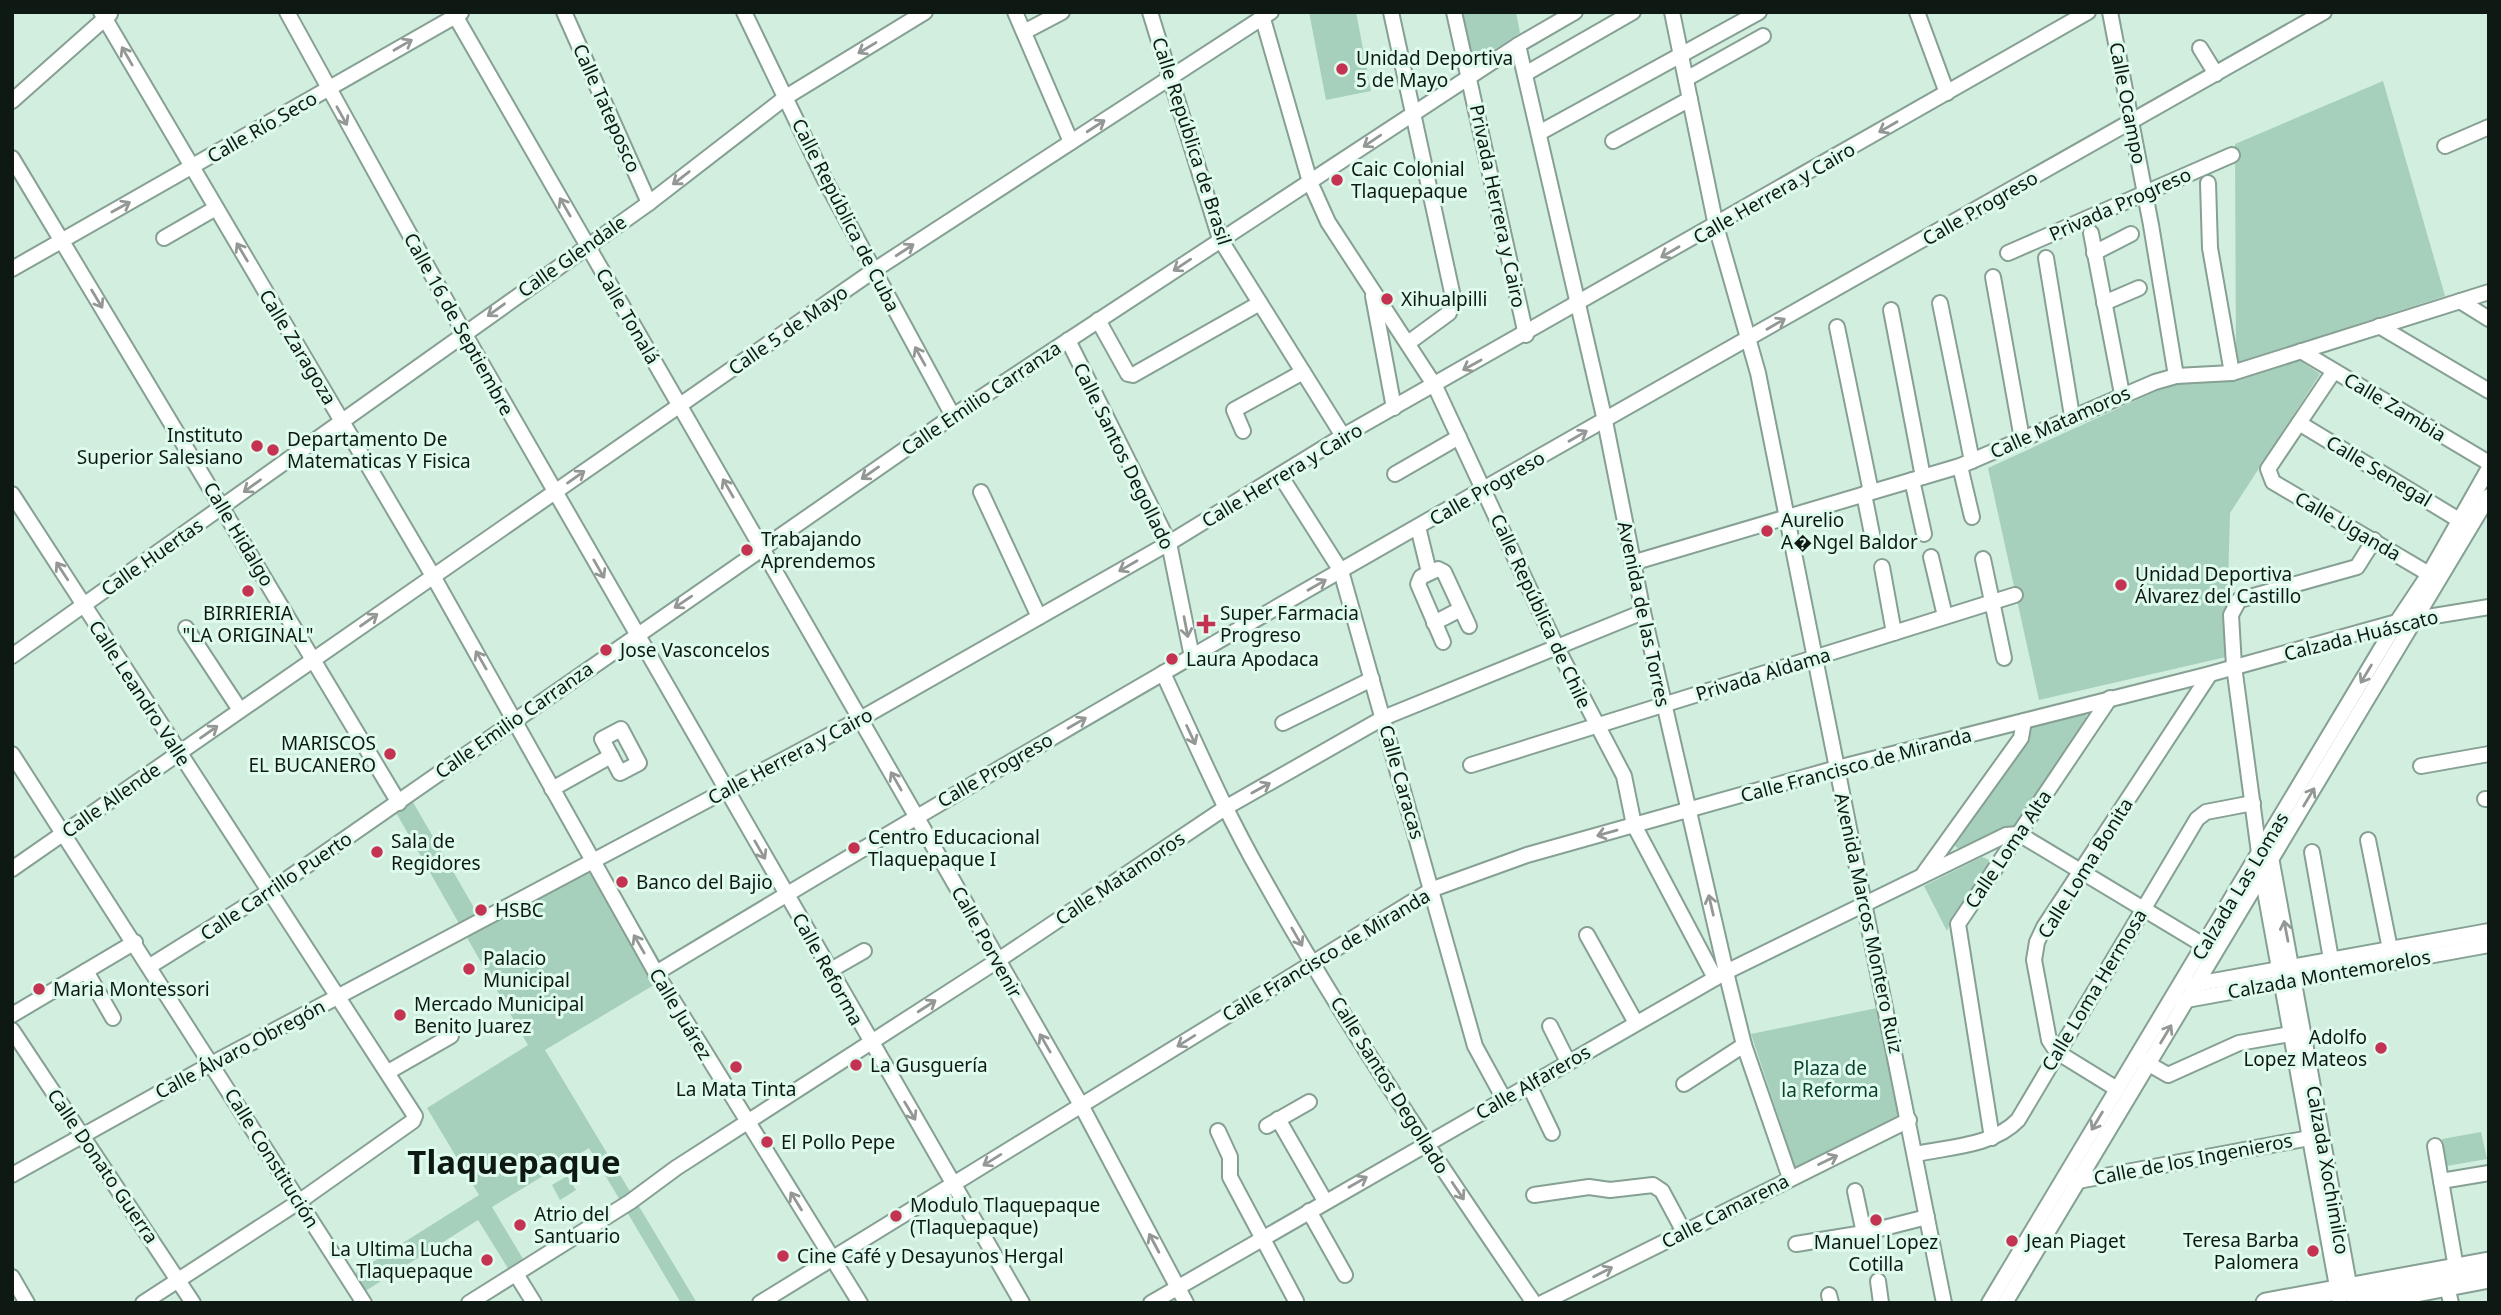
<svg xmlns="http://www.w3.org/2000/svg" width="2501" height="1315" font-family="'Noto Sans',sans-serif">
<rect width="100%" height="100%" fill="#d1eedf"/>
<!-- green -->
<g fill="#a6d0bc">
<path d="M1309,12H1356L1371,91L1326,100Z"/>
<path d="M1454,12H1516L1520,33L1467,67Z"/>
<path d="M2383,81L2445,296L2236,363L2235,144Z"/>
<path d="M2299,360L2320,374L2230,513L2226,657L2039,700L1988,468L2176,382L2231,381Z"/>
<path d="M2086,713L2088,725L2016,828L2003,830L1959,849L1955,846L1954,838L2029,739L2027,727Z"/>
<path d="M410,797L480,918L598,854L669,976L545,1050L697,1303H681L589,1148L492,1207L526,1264L511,1273L478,1220L359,1295L349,1277L479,1195L427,1108L528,1045L394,809Z"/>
<path d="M1982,857L1989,860V867L1951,921L1947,931L1924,886Z"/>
<path d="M1877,1008L1899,1119L1796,1170L1751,1034Z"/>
<path d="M2481,1132L2487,1159L2447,1166L2442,1139Z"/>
<path d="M567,1176L576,1190L560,1200L552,1185Z"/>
</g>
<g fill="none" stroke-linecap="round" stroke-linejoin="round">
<!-- minor casing -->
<g stroke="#86a093" stroke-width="18">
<g id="minor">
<path d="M101,12L433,576L656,973L860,1303"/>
<path d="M287,12L464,333L1022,1303"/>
<path d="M453,12L916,816L1081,1105L1186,1303"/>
<path d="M564,12L649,203"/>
<path d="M744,12L825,180L953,416"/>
<path d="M1015,12L1071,142"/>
<path d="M1150,12L1220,239L1343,436"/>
<path d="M1261,12L1310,182L1328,222L1435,386L1557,648L1624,776L1634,825L1715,978"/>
<path d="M1391,12L1453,297L1449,313L1408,343"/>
<path d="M1454,12L1526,335"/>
<path d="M1672,12L1716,226L1758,373L1944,1303"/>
<path d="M1917,12L1947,93"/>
<path d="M2110,12L2151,225L2176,376"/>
<path d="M1024,32L1062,12"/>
<path d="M1518,45L1605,421L1643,612L1726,972L1744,1045L1790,1178"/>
<path d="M2200,48L2216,74"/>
<path d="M1525,74L1633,12"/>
<path d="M1686,79L1763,36"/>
<path d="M12,101L110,14"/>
<path d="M1539,133L1759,12"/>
<path d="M1613,141L1690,99"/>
<path d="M2445,146L2489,127"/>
<path d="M12,158L399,803"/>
<path d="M2208,183L2210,248L2232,373"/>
<path d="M2091,233L2122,394"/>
<path d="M164,238L216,208"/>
<path d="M2008,253L2232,155"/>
<path d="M2094,253L2131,234"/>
<path d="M2046,258L2072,416"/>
<path d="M12,269L461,13"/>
<path d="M1993,277L2022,439"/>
<path d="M1373,296L1394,408"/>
<path d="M2460,301L2489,319"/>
<path d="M1940,303L1972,461"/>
<path d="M2104,303L2139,288"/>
<path d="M1891,310L1923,477"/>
<path d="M1098,320L1128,374L1133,375L1260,303"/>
<path d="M2379,326L2489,391"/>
<path d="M1837,327L1871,492"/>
<path d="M1068,340L1169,543L1192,657"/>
<path d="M2301,351L2489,463"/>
<path d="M2334,371L2268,469L2273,482L2429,574"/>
<path d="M2299,423L2459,520"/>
<path d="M1243,431L1234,410L1303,372"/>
<path d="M1960,466L1972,517"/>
<path d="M1395,474L1459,437"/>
<path d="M1280,475L1341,571L1475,1046L1504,1099"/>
<path d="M1912,480L1924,534"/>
<path d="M981,492L1039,617"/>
<path d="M12,494L415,1116L413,1121L300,1201L143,1303"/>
<path d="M1864,494L1873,539"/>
<path d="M1418,527L1429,572"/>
<path d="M1931,557L1945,616"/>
<path d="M1983,559L2004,658"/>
<path d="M1632,563L1960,466L2155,382L2176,376L2232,373L2489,292"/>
<path d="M1882,567L1894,633"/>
<path d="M1434,623L1459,610"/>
<path d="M186,628L240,710"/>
<path d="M1443,642L1418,584L1421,577L1438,569L1444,572L1469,626"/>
<path d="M12,656L649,203L786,97L925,12"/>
<path d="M1163,673C1195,742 1225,812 1263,878C1345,1025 1439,1164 1534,1303"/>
<path d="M1283,723L1372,679"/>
<path d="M621,729L639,763L620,773L602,739Z"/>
<path d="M12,754L364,1303"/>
<path d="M1471,765L2015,595"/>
<path d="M2421,766L2489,754"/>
<path d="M552,789L611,756"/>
<path d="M2485,799H2489"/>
<path d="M2368,840L2390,949"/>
<path d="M2312,852L2331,959"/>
<path d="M2271,857L2351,1295"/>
<path d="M12,869L873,271L1271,12"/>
<path d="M1924,873L2021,738L2024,721"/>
<path d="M1587,935L1636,1023"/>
<path d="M150,966L270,891L953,416L1518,45L1575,12"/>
<path d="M86,971L113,1018"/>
<path d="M829,971L864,951"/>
<path d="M656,973C1205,641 1766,329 2324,12"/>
<path d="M2191,985L2489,931"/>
<path d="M2181,1001L2489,945"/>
<path d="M12,1015L135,942"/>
<path d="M1550,1026L1568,1062"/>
<path d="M12,1030L193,1303"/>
<path d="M2142,1060L2168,1075L2239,1043L2290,1034"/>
<path d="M388,1072L451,1036"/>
<path d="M1684,1084L1744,1045"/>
<path d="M1529,1085L1552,1133"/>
<path d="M2117,1089L2057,1052L2049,1040L2034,960L2037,942L2044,927L2210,674"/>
<path d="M1278,1119L1325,1201"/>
<path d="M1267,1126L1309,1102"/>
<path d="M1218,1131L1230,1157V1177L1296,1301"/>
<path d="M1992,1138L1958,924L2110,698"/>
<path d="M2435,1146L2456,1268"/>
<path d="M1916,1154C1949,1147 1993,1146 2018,1120L2197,819L2206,812L2253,803"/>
<path d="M12,1175L213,1063L860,719L1169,543L1343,436L2088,12"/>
<path d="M2072,1178L2078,1181L2320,1136"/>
<path d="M2441,1181L2489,1173"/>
<path d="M1855,1191L1864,1233"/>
<path d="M1534,1195L1589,1187L1610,1190L1653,1185L1662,1191L1684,1232"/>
<path d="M1309,1211L1345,1275"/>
<path d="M1796,1244L1864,1233L1927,1217"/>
<path d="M516,1274L534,1303"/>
<path d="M12,1277L27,1303"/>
<path d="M1878,1281L1881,1303"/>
<path d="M2447,1286L2451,1303"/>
<path d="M1829,1295L1831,1303"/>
<path d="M469,1303L630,1202L676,1168L997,961L1225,808L1383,718L1643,612"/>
<path d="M760,1303L1433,889L1527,855L1837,768L2210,674L2397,622L2489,607"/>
<path d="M1151,1303L1726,972L2006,835L2019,834L2205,946"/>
<path d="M1542,1303L1909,1120"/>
<path d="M1989,1303L2397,622L2429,574L2489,468"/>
<path d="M2005,1303L2489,496"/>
<path d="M2340,1303L2262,875L2234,666L2231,615L2239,600L2357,567L2374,540"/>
</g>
</g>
<!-- major casing -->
<g stroke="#86a093" stroke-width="23">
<g id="major">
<path d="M2266,1303L2489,1262"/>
<path d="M2359,1303L2489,1278"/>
</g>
</g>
<!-- minor -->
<use href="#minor" stroke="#fff" stroke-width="14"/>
<!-- major -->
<use href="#major" stroke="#fff" stroke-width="19"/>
</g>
<!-- one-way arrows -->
<defs><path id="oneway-shaft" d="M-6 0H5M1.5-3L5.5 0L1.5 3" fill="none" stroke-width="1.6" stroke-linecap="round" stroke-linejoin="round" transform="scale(1.75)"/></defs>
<g stroke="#939895">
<use href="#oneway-shaft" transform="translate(403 45) rotate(-30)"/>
<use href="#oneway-shaft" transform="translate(867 48) rotate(149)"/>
<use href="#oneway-shaft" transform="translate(127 56) rotate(-120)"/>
<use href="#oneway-shaft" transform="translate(342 116) rotate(61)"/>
<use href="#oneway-shaft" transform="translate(1096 126) rotate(-33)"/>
<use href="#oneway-shaft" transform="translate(1888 127) rotate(150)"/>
<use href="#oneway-shaft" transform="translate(1372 141) rotate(146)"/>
<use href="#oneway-shaft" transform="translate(681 178) rotate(142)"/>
<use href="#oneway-shaft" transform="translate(121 207) rotate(-29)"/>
<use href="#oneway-shaft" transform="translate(565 207) rotate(-120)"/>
<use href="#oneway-shaft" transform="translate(905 250) rotate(-33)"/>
<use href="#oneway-shaft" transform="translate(242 252) rotate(-121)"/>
<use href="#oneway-shaft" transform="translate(1670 252) rotate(150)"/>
<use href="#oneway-shaft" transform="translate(1182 265) rotate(146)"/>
<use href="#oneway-shaft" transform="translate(97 299) rotate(59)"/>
<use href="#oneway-shaft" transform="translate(496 310) rotate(144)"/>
<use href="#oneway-shaft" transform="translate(1776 324) rotate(-30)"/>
<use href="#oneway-shaft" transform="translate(920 356) rotate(-119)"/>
<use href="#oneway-shaft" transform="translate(1472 365) rotate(151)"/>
<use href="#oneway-shaft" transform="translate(1578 436) rotate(-30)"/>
<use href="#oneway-shaft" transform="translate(870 473) rotate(145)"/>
<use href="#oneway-shaft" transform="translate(576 477) rotate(-35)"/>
<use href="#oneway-shaft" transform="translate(252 486) rotate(144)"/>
<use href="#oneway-shaft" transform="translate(728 488) rotate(-120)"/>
<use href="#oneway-shaft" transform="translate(1128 566) rotate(150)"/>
<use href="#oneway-shaft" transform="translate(599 569) rotate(60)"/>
<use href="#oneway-shaft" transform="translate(62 571) rotate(-123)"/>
<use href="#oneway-shaft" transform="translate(1317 585) rotate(-30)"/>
<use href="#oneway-shaft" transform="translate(683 602) rotate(146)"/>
<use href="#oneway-shaft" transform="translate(369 620) rotate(-35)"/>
<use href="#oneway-shaft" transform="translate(1186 627) rotate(79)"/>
<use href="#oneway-shaft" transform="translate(481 660) rotate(-120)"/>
<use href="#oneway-shaft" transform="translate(2366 674) rotate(121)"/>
<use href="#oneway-shaft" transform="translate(1077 723) rotate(-30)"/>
<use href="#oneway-shaft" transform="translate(209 732) rotate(-35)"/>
<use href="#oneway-shaft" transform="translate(1191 735) rotate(65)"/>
<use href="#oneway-shaft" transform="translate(896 781) rotate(-120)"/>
<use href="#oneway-shaft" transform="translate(1261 788) rotate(-29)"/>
<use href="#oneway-shaft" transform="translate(2309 797) rotate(-59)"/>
<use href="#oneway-shaft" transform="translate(1607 833) rotate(164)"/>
<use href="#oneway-shaft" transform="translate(760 850) rotate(60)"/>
<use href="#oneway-shaft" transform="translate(1711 905) rotate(-103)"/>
<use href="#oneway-shaft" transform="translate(2286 931) rotate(-101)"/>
<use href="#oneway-shaft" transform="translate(1297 937) rotate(60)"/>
<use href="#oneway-shaft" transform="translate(639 944) rotate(-120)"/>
<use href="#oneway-shaft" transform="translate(927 1006) rotate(-33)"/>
<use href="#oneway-shaft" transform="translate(2166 1034) rotate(-59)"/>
<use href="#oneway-shaft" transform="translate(1186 1041) rotate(148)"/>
<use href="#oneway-shaft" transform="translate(1045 1043) rotate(-120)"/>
<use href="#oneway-shaft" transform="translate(910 1111) rotate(59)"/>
<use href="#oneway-shaft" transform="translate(2097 1121) rotate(121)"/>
<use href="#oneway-shaft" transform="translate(992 1160) rotate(148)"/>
<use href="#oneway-shaft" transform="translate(1828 1160) rotate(-26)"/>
<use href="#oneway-shaft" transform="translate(1358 1182) rotate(-30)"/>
<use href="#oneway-shaft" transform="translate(1458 1191) rotate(56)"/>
<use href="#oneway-shaft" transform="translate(796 1201) rotate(-122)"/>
<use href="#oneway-shaft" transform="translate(1154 1243) rotate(-118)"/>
<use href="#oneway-shaft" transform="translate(1603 1272) rotate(-27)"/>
</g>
<!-- markers -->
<g fill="#c43351" stroke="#dffbed" stroke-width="2.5">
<circle cx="1342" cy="69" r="7"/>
<circle cx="1337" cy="180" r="7"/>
<circle cx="1387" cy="299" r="7"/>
<circle cx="257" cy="446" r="7"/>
<circle cx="273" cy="450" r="7"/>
<circle cx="1767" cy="531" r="7"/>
<circle cx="747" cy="550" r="7"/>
<circle cx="2121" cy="585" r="7"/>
<circle cx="248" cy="591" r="7"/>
<path d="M1202.5 613.5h7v7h7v7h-7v7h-7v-7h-7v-7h7z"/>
<circle cx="606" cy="650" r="7"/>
<circle cx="1172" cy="659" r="7"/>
<circle cx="390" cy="754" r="7"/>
<circle cx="854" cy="848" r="7"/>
<circle cx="377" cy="852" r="7"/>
<circle cx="622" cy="882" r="7"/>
<circle cx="481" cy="910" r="7"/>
<circle cx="469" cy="969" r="7"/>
<circle cx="39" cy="989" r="7"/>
<circle cx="400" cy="1015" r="7"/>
<circle cx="2381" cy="1048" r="7"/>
<circle cx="856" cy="1065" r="7"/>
<circle cx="736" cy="1067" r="7"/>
<circle cx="767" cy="1142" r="7"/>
<circle cx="896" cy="1216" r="7"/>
<circle cx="1876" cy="1220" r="7"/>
<circle cx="520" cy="1225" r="7"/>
<circle cx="2012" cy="1241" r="7"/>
<circle cx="2313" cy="1251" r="7"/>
<circle cx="783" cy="1256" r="7"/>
<circle cx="487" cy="1260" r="7"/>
</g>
<g text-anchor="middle" stroke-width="6" stroke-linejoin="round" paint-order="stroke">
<!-- poi labels -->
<g font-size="19" fill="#0f1914" stroke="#dffbed" text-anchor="start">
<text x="1356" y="65">Unidad Deportiva<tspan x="1356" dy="22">5 de Mayo</tspan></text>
<text x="1351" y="176">Caic Colonial<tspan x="1351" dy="22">Tlaquepaque</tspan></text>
<text x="1401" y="306">Xihualpilli</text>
<text x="243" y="442" text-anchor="end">Instituto<tspan x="243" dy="22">Superior Salesiano</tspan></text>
<text x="287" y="446">Departamento De<tspan x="287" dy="22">Matematicas Y Fisica</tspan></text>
<text x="1781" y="527">Aurelio<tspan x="1781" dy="22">A�Ngel Baldor</tspan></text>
<text x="761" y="546">Trabajando<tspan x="761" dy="22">Aprendemos</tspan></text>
<text x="2135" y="581">Unidad Deportiva<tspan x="2135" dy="22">Álvarez del Castillo</tspan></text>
<text x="248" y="620" text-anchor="middle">BIRRIERIA<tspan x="248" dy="22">"LA ORIGINAL"</tspan></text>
<text x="1220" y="620">Super Farmacia<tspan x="1220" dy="22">Progreso</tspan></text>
<text x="620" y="657">Jose Vasconcelos</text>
<text x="1186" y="666">Laura Apodaca</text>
<text x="376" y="750" text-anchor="end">MARISCOS<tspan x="376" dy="22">EL BUCANERO</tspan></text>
<text x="868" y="844">Centro Educacional<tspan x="868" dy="22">Tlaquepaque I</tspan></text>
<text x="391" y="848">Sala de<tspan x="391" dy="22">Regidores</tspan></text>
<text x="636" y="889">Banco del Bajio</text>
<text x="495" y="917">HSBC</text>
<text x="483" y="965">Palacio<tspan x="483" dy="22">Municipal</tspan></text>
<text x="53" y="996">Maria Montessori</text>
<text x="414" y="1011">Mercado Municipal<tspan x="414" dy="22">Benito Juarez</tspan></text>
<text x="2367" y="1044" text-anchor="end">Adolfo<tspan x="2367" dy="22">Lopez Mateos</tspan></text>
<text x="870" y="1072">La Gusguería</text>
<text x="736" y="1096" text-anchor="middle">La Mata Tinta</text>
<text x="781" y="1149">El Pollo Pepe</text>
<text x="910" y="1212">Modulo Tlaquepaque<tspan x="910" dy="22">(Tlaquepaque)</tspan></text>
<text x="534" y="1221">Atrio del<tspan x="534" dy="22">Santuario</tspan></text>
<text x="2299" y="1247" text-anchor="end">Teresa Barba<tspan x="2299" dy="22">Palomera</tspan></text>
<text x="2026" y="1248">Jean Piaget</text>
<text x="1876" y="1249" text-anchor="middle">Manuel Lopez<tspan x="1876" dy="22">Cotilla</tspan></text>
<text x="473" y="1256" text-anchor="end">La Ultima Lucha<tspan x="473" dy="22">Tlaquepaque</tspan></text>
<text x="797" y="1263">Cine Café y Desayunos Hergal</text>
</g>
<!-- street labels -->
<g font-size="19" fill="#0f1914" stroke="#dffbed">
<text transform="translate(2128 103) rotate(79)" y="7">Calle Ocampo</text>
<text transform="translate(607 108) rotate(66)" y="7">Calle Tateposco</text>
<text transform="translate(262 127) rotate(-30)" y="7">Calle Río Seco</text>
<text transform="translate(1192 141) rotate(72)" y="7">Calle República de Brasil</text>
<text transform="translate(1774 193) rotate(-30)" y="7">Calle Herrera y Cairo</text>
<text transform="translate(2120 204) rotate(-24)" y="7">Privada Progreso</text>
<text transform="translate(1498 206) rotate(78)" y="7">Privada Herrera y Cairo</text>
<text transform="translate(1980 208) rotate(-30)" y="7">Calle Progreso</text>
<text transform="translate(846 215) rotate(63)" y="7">Calle República de Cuba</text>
<text transform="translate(572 256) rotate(-35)" y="7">Calle Glendale</text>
<text transform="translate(628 316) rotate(60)" y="7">Calle Tonalá</text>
<text transform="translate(459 324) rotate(61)" y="7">Calle 16 de Septiembre</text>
<text transform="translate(788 330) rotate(-35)" y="7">Calle 5 de Mayo</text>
<text transform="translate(298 347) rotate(59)" y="7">Calle Zaragoza</text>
<text transform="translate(981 398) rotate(-34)" y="7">Calle Emilio Carranza</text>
<text transform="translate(2395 407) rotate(31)" y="7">Calle Zambia</text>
<text transform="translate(2060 422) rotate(-24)" y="7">Calle Matamoros</text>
<text transform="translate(1124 456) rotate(64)" y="7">Calle Santos Degollado</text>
<text transform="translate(2379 471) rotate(31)" y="7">Calle Senegal</text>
<text transform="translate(1282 475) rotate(-31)" y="7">Calle Herrera y Cairo</text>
<text transform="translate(1487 488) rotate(-30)" y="7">Calle Progreso</text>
<text transform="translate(2348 526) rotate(30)" y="7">Calle Uganda</text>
<text transform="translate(239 534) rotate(59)" y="7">Calle Hidalgo</text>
<text transform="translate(152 557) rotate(-35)" y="7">Calle Huertas</text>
<text transform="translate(1541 611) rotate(65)" y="7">Calle República de Chile</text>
<text transform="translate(1644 614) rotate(78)" y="7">Avenida de las Torres</text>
<text transform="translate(2361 635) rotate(-14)" y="7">Calzada Huáscato</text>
<text transform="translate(1763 674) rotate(-17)" y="7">Privada Aldama</text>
<text transform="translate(140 693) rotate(57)" y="7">Calle Leandro Valle</text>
<text transform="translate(514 720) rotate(-35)" y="7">Calle Emilio Carranza</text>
<text transform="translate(790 756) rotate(-28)" y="7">Calle Herrera y Cairo</text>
<text transform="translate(1856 765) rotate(-15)" y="7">Calle Francisco de Miranda</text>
<text transform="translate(995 770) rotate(-30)" y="7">Calle Progreso</text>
<text transform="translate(1402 782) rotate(74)" y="7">Calle Caracas</text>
<text transform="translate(111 800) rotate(-35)" y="7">Calle Allende</text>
<text transform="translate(2008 849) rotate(-56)" y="7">Calle Loma Alta</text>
<text transform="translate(2085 868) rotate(-58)" y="7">Calle Loma Bonita</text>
<text transform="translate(1120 878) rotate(-34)" y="7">Calle Matamoros</text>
<text transform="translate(276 886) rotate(-34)" y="7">Calle Carrillo Puerto</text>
<text transform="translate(2240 886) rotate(-59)" y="7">Calzada Las Lomas</text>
<text transform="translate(1869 923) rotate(78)" y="7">Avenida Marcos Montero Ruiz</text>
<text transform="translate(987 942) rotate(61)" y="7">Calle Porvenir</text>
<text transform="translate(1326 955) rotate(-31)" y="7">Calle Francisco de Miranda</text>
<text transform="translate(828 969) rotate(61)" y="7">Calle Reforma</text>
<text transform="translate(2329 974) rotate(-10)" y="7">Calzada Montemorelos</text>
<text transform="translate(2094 990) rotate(-59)" y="7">Calle Loma Hermosa</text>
<text transform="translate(681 1014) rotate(59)" y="7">Calle Juárez</text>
<text transform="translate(240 1049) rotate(-28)" y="7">Calle Álvaro Obregón</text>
<text transform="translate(1533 1082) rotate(-30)" y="7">Calle Alfareros</text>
<text transform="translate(1390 1085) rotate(58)" y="7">Calle Santos Degollado</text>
<text transform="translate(272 1158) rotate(58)" y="7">Calle Constitución</text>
<text transform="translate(2193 1159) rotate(-11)" y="7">Calle de los Ingenieros</text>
<text transform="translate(103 1166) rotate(56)" y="7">Calle Donato Guerra</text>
<text transform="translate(2328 1170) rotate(80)" y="7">Calzada Xochimilco</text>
<text transform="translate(1725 1211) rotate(-27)" y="7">Calle Camarena</text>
</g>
<!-- park labels -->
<g font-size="19" fill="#093f2c" stroke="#dffbed">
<text x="1830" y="1075">Plaza de<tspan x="1830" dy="22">la Reforma</tspan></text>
</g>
<!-- town labels -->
<g font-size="33" font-weight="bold" fill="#0f1914" stroke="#dffbed">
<text x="514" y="1174">Tlaquepaque</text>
</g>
</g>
<!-- border -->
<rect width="2501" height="1315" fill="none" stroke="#0f1914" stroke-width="28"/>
</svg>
